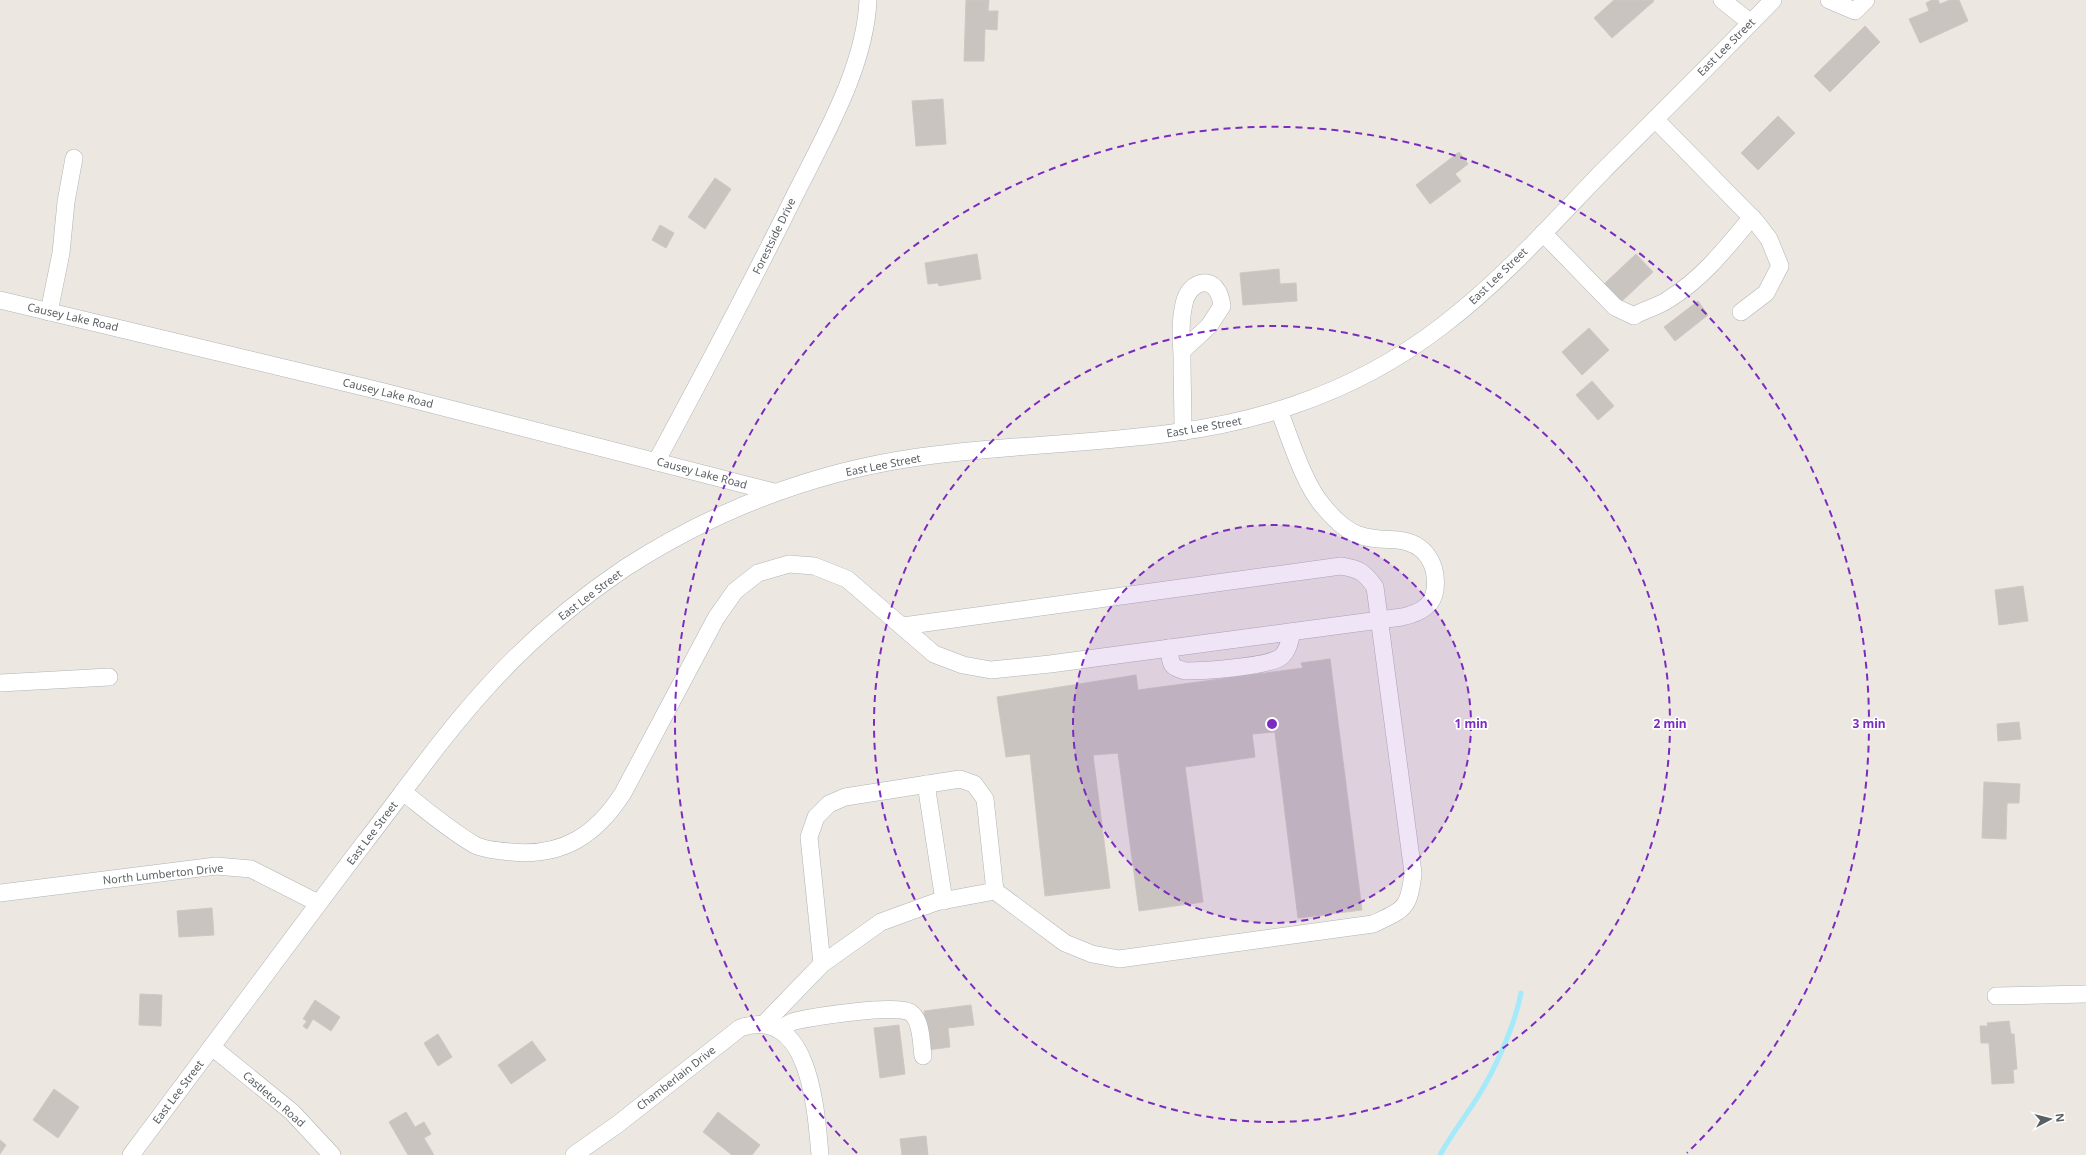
<svg xmlns="http://www.w3.org/2000/svg" width="2086" height="1155" font-family="'Noto Sans',sans-serif">
<rect width="100%" height="100%" fill="#ece7e1"/>
<g fill="none" stroke-linecap="round" stroke-linejoin="round">
<!-- stream -->
<path stroke="#a4eafa" stroke-width="5" d="M1440,1155C1451,1135 1465,1117 1477,1098C1495,1070 1515,1025 1521,993"/>
</g>
<!-- building -->
<g fill="#cac4c1" stroke="#d0c7c0">
<path d="M966,0H989L988,11H998L997,30L985,29L984,61H964Z"/>
<path d="M1614,0H1653L1654,1L1612,38L1594,18Z"/>
<path d="M1932,0H1938L1940,4L1950,0H1959L1968,21L1920,43L1909,19L1929,11L1926,3Z"/>
<path d="M1865,26L1880,42L1830,92L1814,76Z"/>
<path d="M943,99L946,144L916,146L912,101Z"/>
<path d="M1778,116L1795,133L1758,170L1741,153Z"/>
<path d="M1459,152L1468,164L1455,174L1461,181L1430,204L1416,185Z"/>
<path d="M715,178L731,189L705,229L688,217Z"/>
<path d="M660,225L674,233L666,248L652,240Z"/>
<path d="M977,254L981,279L939,286L938,283L928,284L925,263Z"/>
<path d="M1636,254L1653,272L1621,302L1604,284Z"/>
<path d="M1279,269L1280,284L1296,283L1297,301L1243,305L1240,273Z"/>
<path d="M1698,301L1708,315L1675,341L1664,327Z"/>
<path d="M1589,328L1609,350L1582,375L1562,352Z"/>
<path d="M1592,381L1614,406L1598,420L1576,395Z"/>
<path d="M2023,586L2028,621L1999,625L1995,590Z"/>
<path d="M1330,659L1362,910L1298,918L1275,732L1252,734L1255,757L1185,767L1203,902L1139,911L1118,753L1093,755L1110,888L1045,896L1030,754L1006,757L997,697L1136,675L1138,690L1303,668L1301,663Z"/>
<path d="M2019,722L2021,739L1998,741L1997,724Z"/>
<path d="M1984,782L2020,784L2019,803H2007L2006,839L1982,838Z"/>
<path d="M212,908L214,935L179,937L177,911Z"/>
<path d="M140,994L162,995L161,1026L139,1025Z"/>
<path d="M315,1000L340,1017L331,1031L313,1019L307,1029L303,1026L307,1021L303,1019Z"/>
<path d="M971,1005L974,1025L948,1028L950,1047L928,1050L924,1011Z"/>
<path d="M2009,1021L2011,1034H2014L2017,1069L2013,1070L2014,1083L1992,1084L1989,1043H1981L1980,1026H1988L1987,1023Z"/>
<path d="M899,1025L905,1074L880,1078L874,1028Z"/>
<path d="M438,1034L452,1057L438,1066L424,1043Z"/>
<path d="M532,1041L546,1060L511,1084L498,1065Z"/>
<path d="M54,1089L79,1107L58,1138L33,1120Z"/>
<path d="M406,1112L415,1127L424,1122L431,1134L424,1138L434,1155H408L389,1122Z"/>
<path d="M718,1112L760,1145L752,1155H732L703,1132Z"/>
<path d="M926,1136L928,1155H902L900,1139Z"/>
<path d="M0,1140L6,1145L0,1154Z"/>
</g>
<g fill="none" stroke-linecap="round" stroke-linejoin="round">
<!-- minor casing -->
<g stroke="#afb4b6" stroke-width="18">
<g id="minor">
<path d="M1722,0L1751,23"/>
<path d="M1829,0L1855,11L1866,0"/>
<path d="M1655,119L1756,222L1769,239L1780,266L1766,293L1741,312"/>
<path d="M1543,233L1615,307L1634,316C1645,309 1658,307 1669,299C1703,278 1726,248 1752,217"/>
<path d="M0,300L380,391L774,492"/>
<path d="M49,312L61,253L66,202L74,158"/>
<path d="M1182,351L1209,326L1222,306C1218,272 1189,279 1184,304C1180,321 1181,338 1182,355C1182,381 1183,406 1183,432"/>
<path d="M656,462C703,375 749,288 793,199C823,138 865,69 868,0"/>
<path d="M903,626L1341,566C1360,569 1364,572 1375,587L1413,873C1409,909 1405,909 1373,924L1119,959L1092,954L1065,943L995,891"/>
<path d="M1169,648C1171,663 1169,667 1185,671C1203,671 1267,667 1281,657C1288,651 1290,641 1292,632"/>
<path d="M0,683L109,677"/>
<path d="M926,784L944,901"/>
<path d="M403,792C426,810 449,830 475,845C485,850 500,851 511,852C563,857 596,835 623,793L716,618L735,591L758,573L789,564L814,566L847,579L934,654L963,665L991,670L1050,664L1402,617C1416,614 1433,607 1435,590C1438,565 1426,543 1398,540C1385,539 1372,540 1359,535C1346,531 1332,517 1324,507C1304,485 1290,438 1279,410"/>
<path d="M0,893L216,866L251,869L318,903"/>
<path d="M1996,996L2086,994"/>
<path d="M764,1024L822,964L881,922L936,902L995,891L985,799L974,784L960,779L845,797L829,804L816,817L809,837L822,964"/>
<path d="M779,1030C784,1027 790,1022 795,1021C813,1017 899,1003 911,1013C922,1021 921,1043 923,1056"/>
<path d="M212,1047L292,1112L332,1155"/>
<path d="M131,1155C209,1051 286,946 365,842C406,789 444,734 489,685C529,641 576,601 625,568C715,510 812,472 919,457C1044,439 1173,447 1294,405C1347,387 1398,360 1442,326C1501,281 1551,225 1602,172C1659,115 1717,58 1773,0"/>
<path d="M574,1155L618,1124L740,1028C810,1004 816,1110 820,1155"/>
</g>
</g>
<!-- minor -->
<use href="#minor" stroke="#fff" stroke-width="17"/>
</g>
<!-- distance rings -->
<circle cx="1272" cy="724" r="199" fill="#7b2cbf" fill-opacity=".12"/>
<g fill="none" stroke="#7b2cbf" stroke-width="2" stroke-dasharray="7 5">
<circle cx="1272" cy="724" r="199"/>
<circle cx="1272" cy="724" r="398"/>
<path d="M857 1153A597 597 0 1 1 1687 1153"/>
</g>
<g text-anchor="middle" stroke-width="3.5" stroke-linejoin="round" paint-order="stroke">
<!-- street labels -->
<g font-size="11" fill="#5a5f62" stroke="#fff">
<text transform="translate(1726 47) rotate(-45)" y="4">East Lee Street</text>
<text transform="translate(774 236) rotate(-64)" y="4">Forestside Drive</text>
<text transform="translate(1498 276) rotate(-44)" y="4">East Lee Street</text>
<text transform="translate(73 317) rotate(13)" y="4">Causey Lake Road</text>
<text transform="translate(388 393) rotate(14)" y="4">Causey Lake Road</text>
<text transform="translate(1204 427) rotate(-10)" y="4">East Lee Street</text>
<text transform="translate(883 465) rotate(-11)" y="4">East Lee Street</text>
<text transform="translate(702 473) rotate(15)" y="4">Causey Lake Road</text>
<text transform="translate(590 595) rotate(-37)" y="4">East Lee Street</text>
<text transform="translate(372 833) rotate(-53)" y="4">East Lee Street</text>
<text transform="translate(163 874) rotate(-6)" y="4">North Lumberton Drive</text>
<text transform="translate(676 1078) rotate(-38)" y="4">Chamberlain Drive</text>
<text transform="translate(178 1092) rotate(-53)" y="4">East Lee Street</text>
<text transform="translate(274 1099) rotate(41)" y="4">Castleton Road</text>
</g>
</g>
<circle cx="1272" cy="724" r="6" fill="#7b2cbf" stroke="#fff" stroke-width="2"/>
<g font-size="12" text-anchor="middle" font-weight="bold" fill="#7b2cbf" stroke="#fff" stroke-width="3.5" stroke-linejoin="round" paint-order="stroke">
<text x="1471" y="728">1 min</text>
<text x="1670" y="728">2 min</text>
<text x="1869" y="728">3 min</text>
</g>
<!-- north arrow -->
<g transform="translate(2050 1119) rotate(83)" stroke="#ffffff" stroke-width="3" paint-order="stroke">
<path d="M0-3L7 15L0 10L-7 15Z" fill="#5a5f62"/>
<text y="-6" font-size="11" font-weight="bold" text-anchor="middle" fill="#5a5f62">N</text>
</g>
</svg>
